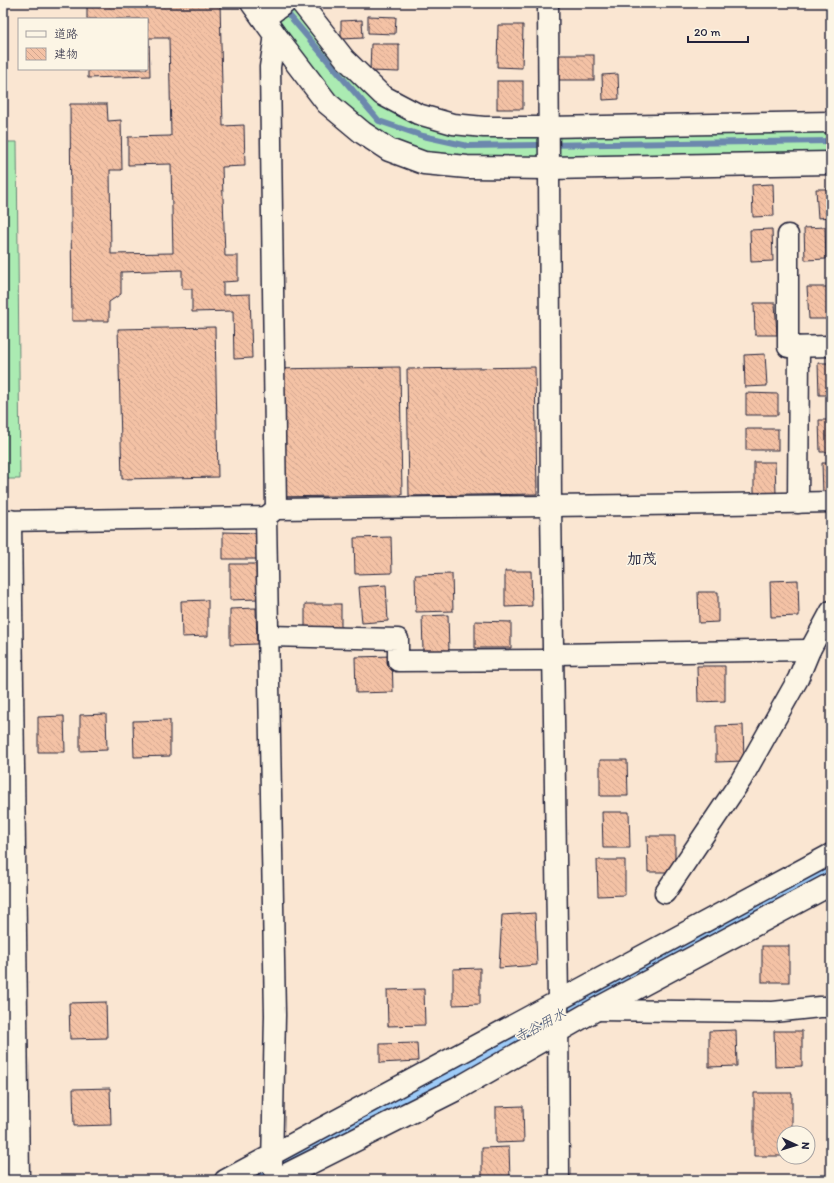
<svg xmlns="http://www.w3.org/2000/svg" width="834" height="1183" font-family="Itim,'Klee One',sans-serif">
<defs>
<pattern id="building-back-hatch" width="6" height="6" patternUnits="userSpaceOnUse"><rect width="6" height="6" fill="#f4c2a5"/><path d="M-1 5l2 2M0 0l6 6M5-1l2 2" fill="none" stroke="#d1a68f"/></pattern>
</defs>
<rect width="100%" height="100%" fill="#fae6d2"/>
<filter id="ink" filterUnits="userSpaceOnUse"><feTurbulence type="fractalNoise" baseFrequency=".025" numOctaves="2"/><feDisplacementMap in="SourceGraphic" scale="8" xChannelSelector="R" yChannelSelector="G"/><feConvolveMatrix kernelMatrix="1 2 1 2 8 2 1 2 1" color-interpolation-filters="sRGB"/></filter>
<g filter="url(#ink)">
<!-- grass -->
<g fill="#abebb2" stroke="#668676">
<path d="M248,3H301L358,72L418,114L484,127L831,123V163H424L341,115Z"/>
<path d="M3,142H17L20,479H3Z"/>
<path d="M831,855V884L276,1180H225Z"/>
</g>
<g fill="none" stroke-linecap="round" stroke-linejoin="round">
<!-- stream -->
<path stroke="#6c88ad" stroke-width="6" d="M283,8L379,121L423,136L468,146L831,141"/>
<!-- river -->
<path stroke="#9eccf9" stroke-width="36" d="M248,1180L281,1161L831,871"/>
</g>
<!-- building -->
<g fill="url(#building-back-hatch)" stroke="#22223b">
<path d="M87,3H220L223,126L244,125L245,166L222,167L225,256H238V281L223,282V295L250,294L252,358L234,359L233,311L192,312V289H182V270L121,272V294L109,302V321H72L70,104H107L108,121L121,120L122,170H110L111,254L173,253L171,164L128,165V137L171,136L169,38H149L150,76L88,78V69H147V19H87Z"/>
<path d="M508,3H534V6L508,7Z"/>
<path d="M368,16L396,17L395,34L368,33Z"/>
<path d="M362,20L363,38L341,39V21Z"/>
<path d="M498,25H523L522,68L497,67Z"/>
<path d="M371,44H399V72L370,71Z"/>
<rect x="558" y="55" width="36" height="25"/>
<path d="M618,74L619,99L603,100L602,75Z"/>
<rect x="497" y="81" width="26" height="28"/>
<path d="M773,184L774,216L753,217L752,185Z"/>
<path d="M816,189H831V217L818,218Z"/>
<path d="M825,227L826,259L805,260L804,228Z"/>
<path d="M772,229L773,261L751,262L750,230Z"/>
<path d="M807,287H829L830,319H809Z"/>
<path d="M754,303H775L777,335H755Z"/>
<path d="M215,327L218,477L122,479L118,329Z"/>
<path d="M765,354L767,386L745,387L744,355Z"/>
<path d="M818,363H831V395H819Z"/>
<path d="M400,367L402,495L274,497L272,369Z"/>
<path d="M535,367L537,494L409,496L407,369Z"/>
<path d="M746,393L778,394V415H746Z"/>
<path d="M819,420H831V452H820Z"/>
<rect x="746" y="429" width="32" height="21"/>
<path d="M754,462H775L776,494H754Z"/>
<path d="M822,463H831V494L823,495Z"/>
<path d="M223,532L259,533V559H223Z"/>
<path d="M391,537L392,573L355,574L354,538Z"/>
<path d="M230,564H256L257,599L230,600Z"/>
<path d="M505,571H531L532,606L505,607Z"/>
<path d="M452,574L453,611L416,612L415,575Z"/>
<path d="M798,580L799,616L771,617L770,581Z"/>
<path d="M386,585L388,621L362,623L359,587Z"/>
<path d="M698,592H718V622L699,623Z"/>
<path d="M208,600V636L182,637L181,601Z"/>
<rect x="305" y="604" width="36" height="26"/>
<path d="M256,608L257,644L230,645V609Z"/>
<path d="M448,615L449,651H423L422,616Z"/>
<path d="M475,621L511,622V648H475Z"/>
<path d="M392,656L393,692L356,693L355,657Z"/>
<path d="M697,666H725V701L698,702Z"/>
<path d="M106,714L107,750L80,751V715Z"/>
<path d="M64,716L65,752H38V717Z"/>
<path d="M170,720V756L134,757L133,721Z"/>
<path d="M743,725L744,761L716,762V726Z"/>
<path d="M600,760H627L628,796H600Z"/>
<path d="M602,812H629L630,848H603Z"/>
<path d="M647,836H675V872H648Z"/>
<path d="M597,860H625V895L598,896Z"/>
<path d="M535,913L537,965L499,968L502,915Z"/>
<rect x="762" y="946" width="27" height="36"/>
<path d="M480,968V1004L453,1005V969Z"/>
<path d="M424,989L425,1025L388,1026L387,990Z"/>
<path d="M106,1002L107,1038L70,1039L69,1003Z"/>
<path d="M736,1030L737,1066L709,1067V1031Z"/>
<path d="M774,1031H802V1066L775,1067Z"/>
<path d="M417,1043L418,1061L380,1063V1044Z"/>
<path d="M110,1088L111,1125L74,1126L73,1089Z"/>
<path d="M754,1093H792V1133H784V1156H754Z"/>
<path d="M523,1106L524,1142L496,1143V1107Z"/>
<path d="M509,1147L510,1180H482V1148Z"/>
</g>
<g fill="none" stroke-linecap="round" stroke-linejoin="round">
<!-- minor casing -->
<g stroke="#22223b" stroke-width="23">
<g id="minor">
<path d="M301,3L345,59L382,95L418,114L453,124L484,127H548L831,122"/>
<path d="M548,3L551,506L558,1000L559,1180"/>
<path d="M264,19L286,3"/>
<path d="M275,35L270,67L276,509"/>
<path d="M788,235V347L831,346"/>
<path d="M798,503L799,347"/>
<path d="M266,517L275,1015L272,1167"/>
<path d="M3,521L266,517L276,509L725,504L831,502"/>
<path d="M268,636L398,639V661L554,660"/>
<path d="M554,654L810,650"/>
<path d="M665,893L741,780L798,679L810,650L831,611"/>
<path d="M595,1010L773,1012L820,1007H831"/>
<path d="M225,1180L831,854"/>
</g>
</g>
<!-- tertiary casing -->
<g stroke="#22223b" stroke-width="25">
<g id="tertiary">
<path d="M252,3L275,35L327,103L363,133L389,150L424,163L467,167L548,168L831,163"/>
<path d="M10,521L18,1180"/>
<path d="M276,1180L457,1089L595,1010L831,884"/>
</g>
</g>
<!-- minor -->
<use href="#minor" stroke="#fcf5e5" stroke-width="20"/>
<!-- tertiary -->
<use href="#tertiary" stroke="#fcf5e5" stroke-width="22"/>
</g>
</g>
<g text-anchor="middle" stroke-width="3" stroke-linejoin="round" paint-order="stroke">
<!-- water labels -->
<g font-size="14" font-style="italic" fill="#475574" stroke="#fcf5e5">
<text transform="translate(540 1025) rotate(-28)" y="5">寺谷用水</text>
</g>
<!-- quarter labels -->
<g font-size="15" font-weight="bold" fill="#22223b" stroke="#fcf5e5">
<text x="642" y="564">加茂</text>
</g>
</g>
<!-- margin -->
<rect width="834" height="1183" fill="none" stroke="#fcf5e5" stroke-width="16"/>
<rect x="8" y="8" width="818" height="1167" fill="none" stroke="#22223b" stroke-width="1.5" filter="url(#ink)"/>
<!-- legend -->
<rect x="18" y="18" width="130" height="52" fill="#fcf5e5" stroke="#a5a1a1"/>
<rect x="26" y="31" width="20" height="6" fill="#fcf5e5" stroke="#a5a1a1"/>
<text x="54" y="38" font-size="12" fill="#22223b">道路</text>
<rect x="26" y="48" width="20" height="12" fill="url(#building-back-hatch)" stroke="#a5a1a1"/>
<text x="54" y="58" font-size="12" fill="#22223b">建物</text>
<!-- north arrow -->
<g transform="translate(796 1145) rotate(94)"><circle r="19" fill="#fcf5e5" stroke="#a5a1a1"/>
<path d="M0-3L7 15L0 10L-7 15Z" fill="#22223b"/>
<text y="-6" font-size="11" font-weight="bold" text-anchor="middle" fill="#22223b">N</text>
</g>
<!-- scale -->
<path d="M688 36v6h60v-6" fill="none" stroke="#22223b" stroke-width="2"/>
<text x="694" y="36" font-size="12" fill="#22223b" stroke="#fcf5e5" stroke-width="3" paint-order="stroke">20 m</text>
</svg>
